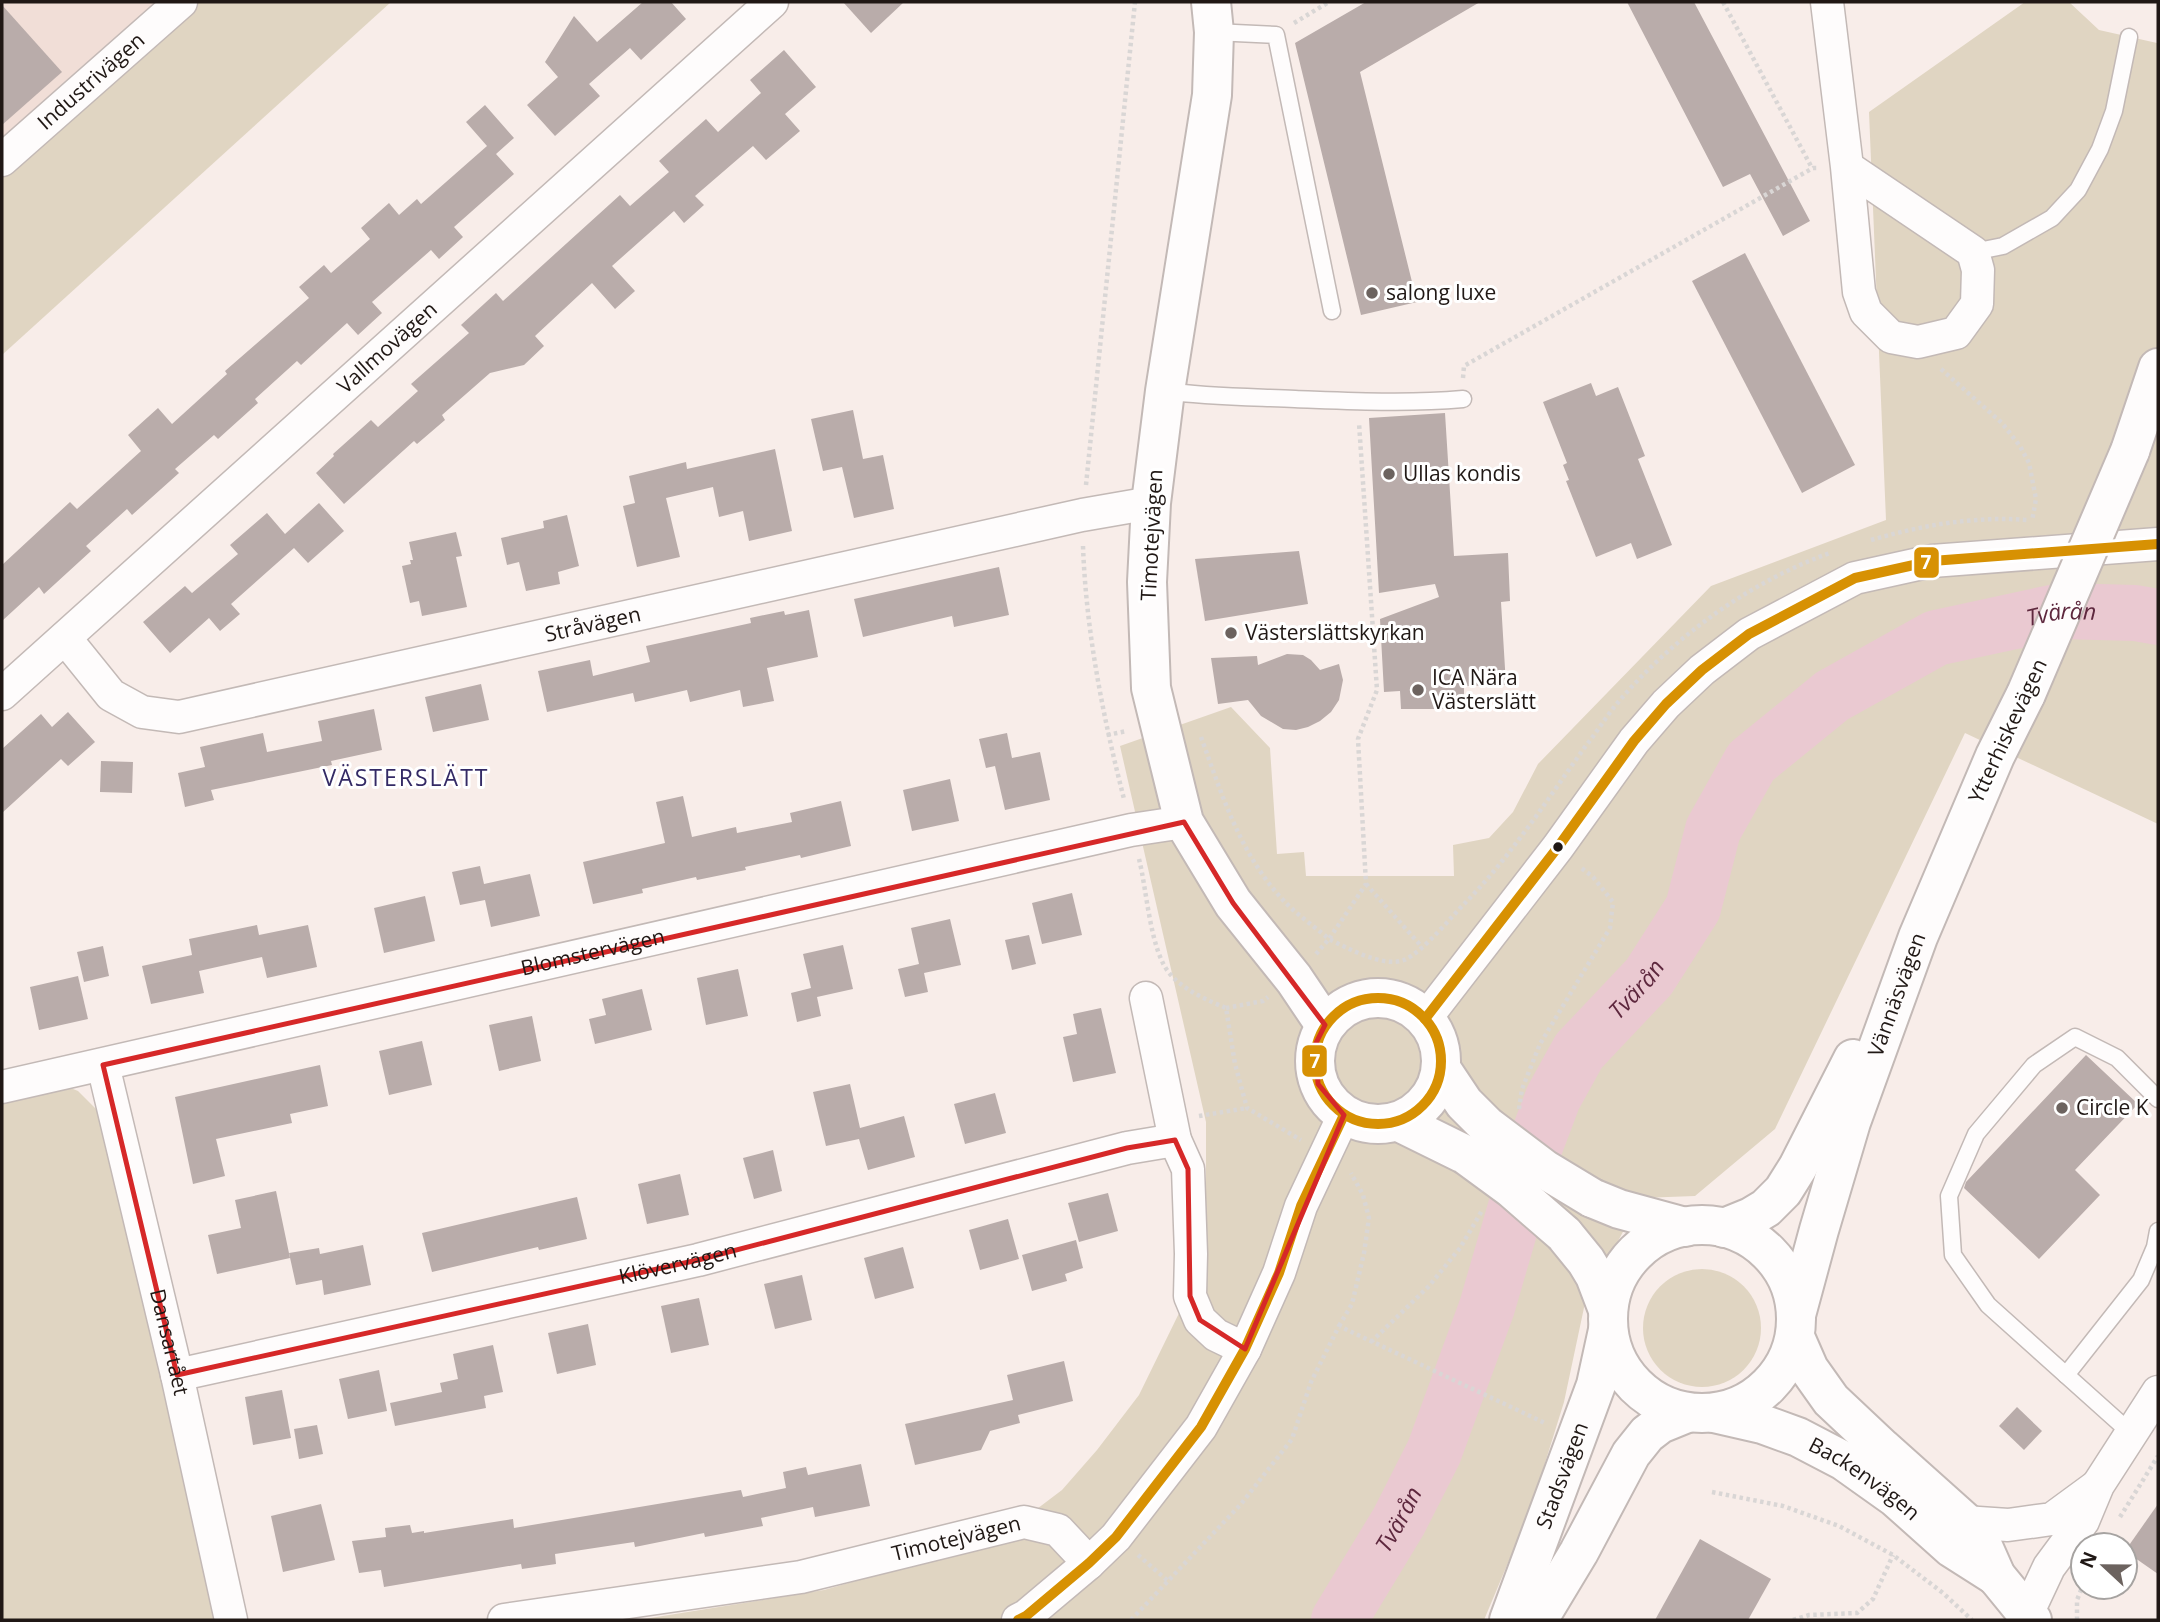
<svg xmlns="http://www.w3.org/2000/svg" width="2160" height="1622" font-family="'Open Sans',sans-serif">
<rect width="100%" height="100%" fill="#f8ede9"/>
<!-- built -->
<path fill="#f1ded7" d="M2,2H194L2,177Z"/>
<!-- green -->
<g fill="#e0d5c2">
<path d="M181,2H391L2,355V160Z"/>
<path d="M2025,2H2069L2099,30L2157,43L2158,41V824L1965,733L1775,1129L1695,1196L1641,1198L1585,1303L1564,1402L1531,1508L1484,1620H638L824,1590L993,1542L1062,1490L1097,1450L1139,1395L1206,1258V1122L1120,746L1231,707L1270,748L1277,854L1304,852L1306,876H1454L1453,845L1489,838L1513,812L1538,764L1711,586L1886,520L1869,112Z"/>
<path d="M51,1080L78,1091L106,1119L223,1620H2V1096Z"/>
<circle cx="1702" cy="1328" r="59"/>
</g>
<g fill="none" stroke-linecap="round" stroke-linejoin="round">
<!-- river -->
<path stroke="#eac9d1" stroke-width="56" id="s1" d="M1339,1620L1399,1521L1434,1452L1487,1307L1530,1159L1553,1098L1579,1051L1649,977L1693,908L1713,830L1751,762L1832,696L1936,638L2061,611L2135,613L2158,617"/>
</g>
<!-- building -->
<g fill="#b9acaa">
<path d="M643,2H671L686,19L641,60L630,48L589,84L600,96L555,136L527,105L558,77L545,62L574,16L597,42Z"/>
<path d="M843,2H904L871,33Z"/>
<path d="M1366,2H1480L1360,72L1417,302L1361,315L1295,43Z"/>
<path d="M1627,2H1694L1810,221L1783,236L1750,174L1723,187Z"/>
<path d="M2,5L62,72L2,125Z"/>
<path d="M784,50L816,87L785,114L800,131L766,160L753,146L695,196L704,205L684,223L674,211L612,266L635,291L615,309L592,283L535,336L544,346L524,365L490,373L442,415L445,420L417,444L414,441L344,504L316,473L334,456L333,454L371,420L378,427L418,391L411,384L469,333L461,325L496,293L503,301L620,195L630,206L669,172L659,161L706,119L718,132L761,93L750,80Z"/>
<path d="M485,105L514,138L496,154L514,174L454,227L463,237L439,259L431,250L372,302L382,313L358,335L347,323L301,365L297,361L255,399L258,403L218,439L214,435L175,469L179,473L132,515L127,509L86,546L91,551L44,594L39,587L2,621V565L70,502L77,509L141,451L128,435L158,408L172,424L227,374L225,371L309,298L299,287L324,265L331,273L370,239L361,228L389,203L399,215L417,199L421,204L487,146L466,122Z"/>
<path d="M1745,253L1855,465L1802,493L1692,281Z"/>
<path d="M1591,383L1596,396L1618,387L1645,456L1638,459L1672,545L1637,559L1631,543L1596,557L1566,481L1569,480L1563,465L1567,463L1543,402Z"/>
<path d="M853,410L863,459L883,455L894,509L854,518L842,467L823,471L811,419Z"/>
<path d="M1445,413L1454,556L1508,553L1510,601L1501,602L1506,685L1464,686V709H1401L1400,691L1384,692L1380,619L1439,597L1435,584L1379,593L1369,418Z"/>
<path d="M775,449L792,531L749,541L743,511L719,517L713,487L666,498L680,557L637,567L623,506L635,503L629,476L686,462L687,469Z"/>
<path d="M319,503L344,531L308,563L294,548L231,604L240,614L220,631L209,618L170,653L143,622L185,586L192,593L238,554L230,545L267,513L285,534Z"/>
<path d="M567,515L579,566L558,572L560,584L526,591L519,562L507,565L501,538L544,528L543,521Z"/>
<path d="M456,532L462,556L456,557L467,607L422,616L419,601L410,603L402,566L411,564L410,560H413L409,542Z"/>
<path d="M1299,551L1308,604L1205,621L1195,559Z"/>
<path d="M999,567L1009,615L954,627L952,616L863,637L854,599Z"/>
<path d="M809,610L818,657L767,668L774,701L743,707L740,690L690,702L687,690L635,702L633,693L547,712L538,671L590,660L593,676L650,662L646,646L751,623L750,618L784,611L785,615Z"/>
<path d="M1287,654L1303,655L1311,660L1320,670L1339,664L1343,680L1339,700L1331,712L1320,721L1308,727L1296,730L1283,729L1261,716L1248,700L1218,704L1211,658L1257,656L1258,665Z"/>
<path d="M481,684L489,720L433,732L425,697Z"/>
<path d="M374,709L382,750L331,761L332,765L211,790L214,800L185,807L178,773L205,767L200,747L263,733L267,752L322,741L318,721Z"/>
<path d="M68,712L95,742L68,766L61,759L2,813V749L41,714L52,727Z"/>
<path d="M1007,733L1012,758L1040,752L1050,800L1005,810L995,766L986,768L979,739Z"/>
<path d="M101,761L133,762L132,793L100,792Z"/>
<path d="M950,779L959,821L912,831L903,790Z"/>
<path d="M683,796L692,837L736,827L737,833L792,822L790,813L841,801L851,846L801,858L800,855L745,867L746,870L697,880L696,877L642,889L643,893L593,904L583,862L665,843L656,802Z"/>
<path d="M480,866L484,884L530,874L540,916L491,927L485,900L460,905L452,872Z"/>
<path d="M1072,893L1082,935L1042,944L1032,903Z"/>
<path d="M425,896L435,941L384,953L374,908Z"/>
<path d="M950,919L961,965L924,973L928,992L905,997L898,969L919,964L911,928Z"/>
<path d="M257,925L259,935L308,925L317,967L267,978L262,957L199,971L204,993L151,1004L142,966L192,955L189,939Z"/>
<path d="M1029,935L1036,964L1012,970L1005,940Z"/>
<path d="M843,945L853,989L817,997L821,1016L797,1022L791,993L811,988L803,954Z"/>
<path d="M103,946L109,976L84,982L77,952Z"/>
<path d="M738,969L748,1016L706,1025L697,978Z"/>
<path d="M78,976L88,1019L39,1030L30,987Z"/>
<path d="M642,989L652,1030L595,1044L589,1019L606,1015L602,999Z"/>
<path d="M1101,1008L1116,1073L1073,1082L1063,1037L1077,1034L1073,1014Z"/>
<path d="M532,1016L541,1061L499,1071L489,1025Z"/>
<path d="M422,1041L432,1085L389,1095L379,1051Z"/>
<path d="M2086,1055L2138,1104L2075,1170L2100,1195L2039,1259L1964,1188L1966,1182Z"/>
<path d="M320,1065L328,1106L290,1114L292,1123L216,1139L225,1176L193,1184L175,1097Z"/>
<path d="M850,1084L860,1128L904,1116L915,1157L868,1170L859,1139L826,1146L813,1092Z"/>
<path d="M995,1093L1006,1133L965,1144L954,1104Z"/>
<path d="M773,1150L782,1191L754,1199L743,1158Z"/>
<path d="M680,1174L689,1215L647,1224L638,1184Z"/>
<path d="M276,1191L290,1258L217,1274L208,1235L241,1228L235,1200Z"/>
<path d="M1108,1193L1118,1231L1079,1242L1068,1203Z"/>
<path d="M577,1197L587,1239L539,1250L538,1247L432,1272L422,1233Z"/>
<path d="M1008,1219L1019,1259L980,1270L969,1230Z"/>
<path d="M1076,1240L1083,1268L1065,1274L1067,1281L1032,1291L1022,1255Z"/>
<path d="M363,1245L371,1285L324,1295L322,1280L296,1285L289,1253L319,1248L320,1254Z"/>
<path d="M903,1247L914,1288L875,1299L864,1258Z"/>
<path d="M802,1275L812,1320L775,1329L764,1284Z"/>
<path d="M699,1298L709,1345L671,1353L661,1306Z"/>
<path d="M588,1324L596,1365L557,1374L548,1333Z"/>
<path d="M493,1345L503,1392L484,1396L486,1408L395,1426L390,1403L442,1392L440,1383L458,1379L453,1354Z"/>
<path d="M1064,1361L1073,1401L1018,1415L1020,1423L990,1431L981,1450L915,1465L905,1424L1013,1400L1007,1375Z"/>
<path d="M379,1370L387,1411L348,1419L339,1379Z"/>
<path d="M282,1390L291,1438L253,1445L245,1397Z"/>
<path d="M2017,1407L2042,1431L2024,1450L1999,1426Z"/>
<path d="M317,1425L323,1454L299,1459L294,1429Z"/>
<path d="M861,1464L870,1506L815,1517L813,1507L761,1518L763,1526L705,1537L704,1533L635,1547L634,1542L555,1554L556,1564L522,1569L521,1564L384,1587L381,1570L359,1573L352,1541L386,1537L385,1528L410,1525L412,1533L424,1531V1533L513,1519L514,1528L741,1490L743,1497L786,1488L783,1472L806,1467L808,1475Z"/>
<path d="M321,1504L335,1560L283,1572L271,1516Z"/>
<path d="M2158,1504V1574L2125,1551Z"/>
<path d="M1700,1539L1771,1579L1748,1620H1655Z"/>
</g>
<g fill="none" stroke-linecap="round" stroke-linejoin="round">
<!-- service casing -->
<g stroke="#c3b9b6" stroke-width="19">
<g id="service">
<path d="M1214,32L1276,35L1332,311"/>
<path d="M1973,252L2003,246L2052,218L2078,190L2100,149L2114,111L2129,37"/>
<path d="M1165,391C1208,397 1251,397 1295,399C1351,401 1407,404 1463,399"/>
<path d="M2066,1375L2141,1280L2155,1247L2158,1231"/>
<path d="M2133,1435L1988,1305L1953,1255L1949,1196L1976,1134L2034,1065L2075,1037L2117,1058L2158,1099"/>
</g>
</g>
<!-- minor casing -->
<g stroke="#c3b9b6" stroke-width="35">
<g id="minor">
<path d="M1827,2L1847,167L1859,292L1866,312L1891,337L1918,342L1956,333L1977,304L1978,270L1973,252L1847,167"/>
<path id="s2" d="M2,160L181,2"/>
<path id="s3" d="M65,638L111,695L142,712L179,717L1082,515L1151,503"/>
<path id="s4" d="M2,694L772,2"/>
<path d="M1146,998L1175,1140L1188,1169L1191,1254L1190,1296L1200,1320L1216,1335L1245,1349"/>
<path d="M1425,1019L1558,847L1634,741L1666,704L1702,670L1749,634L1855,578L1932,561L2158,544"/>
<path id="s5" d="M103,1065L177,1375L231,1620"/>
<path id="s6" d="M2,1087L1131,830L1184,822"/>
<path id="s7" d="M177,1375L698,1260L1127,1148L1175,1140"/>
<path d="M1964,1522L2008,1525L2052,1519L2097,1486"/>
<path d="M2027,1614L2049,1567L2083,1521L2098,1485L2158,1392"/>
<path id="s8" d="M504,1620L801,1577L1024,1522L1058,1530L1089,1563"/>
<path d="M1018,1620L1026,1616L1089,1563L1116,1537L1201,1427L1245,1349L1279,1273L1301,1206L1344,1115"/>
</g>
</g>
<!-- tertiary casing -->
<g stroke="#c3b9b6" stroke-width="42">
<g id="tertiary">
<path d="M1211,2L1214,32L1212,95L1165,391L1151,503L1147,582L1151,688L1184,822L1233,903L1294,979L1325,1025"/>
<circle cx="1378" cy="1061" r="63"/>
<path d="M1442,1070L1464,1103L1487,1126"/>
<path d="M1399,1122L1466,1155"/>
<path d="M1592,1198L1619,1209L1685,1227"/>
<path d="M1564,1234L1586,1261L1595,1276L1608,1310"/>
<path d="M1795,1337L1809,1369L1831,1400L1882,1448L1977,1533L1996,1576L2032,1620"/>
<path id="s9" d="M1714,1413L1762,1424L1798,1437L1844,1461L1896,1498L1952,1548L1996,1576"/>
</g>
</g>
<!-- secondary casing -->
<g stroke="#c3b9b6" stroke-width="42">
<g id="secondary">
<path d="M2130,451L2158,368"/>
<circle cx="1702" cy="1319" r="94"/>
<path d="M1724,1228L1751,1217L1766,1208L1783,1191L1798,1167L1853,1059"/>
<path id="s10" d="M1796,1315L1819,1230L1851,1122L1918,937L1995,756L2026,694"/>
<path id="s11" d="M1509,1620L1596,1385L1608,1330"/>
<path d="M1538,1620L1579,1552L1631,1454L1647,1434L1660,1424L1687,1413"/>
</g>
</g>
<!-- path -->
<g stroke="#d9d6d5" stroke-width="4.5" stroke-dasharray="3.5 3.5" stroke-linecap="butt">
<path d="M1723,2L1812,168"/>
<path d="M1294,23L1329,2"/>
<path d="M1941,369L2002,423L2020,446L2029,463L2036,499L2032,521"/>
<path d="M1463,378L1464,366L1813,168H1818"/>
<path d="M1086,485L1135,2"/>
<path d="M1871,540C1923,525 1974,516 2028,520"/>
<path d="M1083,546C1086,631 1103,717 1124,799"/>
<path d="M1107,735L1127,731"/>
<path d="M1201,737C1222,795 1240,854 1283,900C1297,915 1314,926 1329,939L1366,884L1358,739L1377,690L1359,423"/>
<path d="M1139,859C1147,890 1150,951 1170,974C1185,991 1207,1000 1226,1008L1235,1064L1247,1108L1301,1140"/>
<path d="M1366,884L1422,947"/>
<path d="M1316,954L1329,939C1347,948 1384,968 1404,960C1423,952 1451,917 1466,902C1511,856 1547,800 1585,747C1597,732 1607,715 1620,700C1674,637 1751,581 1830,553"/>
<path d="M1226,1008L1263,1001L1268,997"/>
<path d="M1519,1109L1522,1089L1540,1044L1610,928L1613,902L1593,877L1580,867"/>
<path d="M1199,1116L1247,1108"/>
<path d="M1339,1326L1352,1304L1364,1253L1369,1218L1363,1195L1351,1173"/>
<path d="M1371,1342L1429,1286L1460,1248L1483,1209"/>
<path d="M1712,1492L1783,1506L1839,1526L1893,1555L1943,1593L1972,1620"/>
<path d="M2120,1517L2158,1456"/>
<path d="M1138,1555L1168,1581"/>
<path d="M1131,1620L1241,1504L1292,1439L1311,1382L1339,1326L1547,1424"/>
<path d="M1793,1620L1809,1615L1857,1613L1873,1599L1893,1555"/>
<path d="M2077,1620V1600L2083,1585"/>
</g>
<!-- service -->
<use href="#service" stroke="#fefcfc" stroke-width="16"/>
<!-- minor -->
<use href="#minor" stroke="#fefcfc" stroke-width="32"/>
<!-- tertiary -->
<use href="#tertiary" stroke="#fefcfc" stroke-width="38"/>
<!-- secondary -->
<use href="#secondary" stroke="#fefcfc" stroke-width="38"/>
<!-- tertiary-bridge casing -->
<g stroke="#c3b9b6" stroke-width="42" stroke-linecap="butt">
<g id="tertiary-bridge">
<path d="M1487,1126L1544,1169L1592,1198"/>
<path d="M1466,1155L1511,1188L1564,1234"/>
</g>
</g>
<!-- secondary-bridge casing -->
<g stroke="#c3b9b6" stroke-width="42" stroke-linecap="butt">
<path id="secondary-bridge" d="M2026,694L2130,451"/>
</g>
<!-- tertiary-bridge -->
<use href="#tertiary-bridge" stroke="#fefcfc" stroke-width="38"/>
<!-- secondary-bridge -->
<use href="#secondary-bridge" stroke="#fefcfc" stroke-width="38"/>
<!-- bus-1 casing -->
<g stroke="#fff" stroke-width="16">
<g id="bus-1">
<circle cx="1378" cy="1061" r="63"/>
<path d="M1425,1019L1558,847L1634,741L1666,704L1702,670L1749,634L1855,578L1932,561L2158,544"/>
<path d="M1018,1620L1026,1616L1089,1563L1116,1537L1201,1427L1245,1349L1279,1273L1301,1206L1344,1115"/>
</g>
</g>
<!-- bus-1 -->
<use href="#bus-1" stroke="#d79103" stroke-width="10"/>
</g>
<!-- marked area -->
<path fill="none" stroke="#d62828" stroke-width="5" stroke-linejoin="round" d="M1184,822L1233,903L1325,1025L1316,1043L1318,1084L1344,1115L1245,1349L1200,1320L1190,1296L1188,1169L1175,1140L1127,1148L698,1260L177,1375L103,1065Z"/>
<!-- markers -->
<g fill="#6c635f" stroke="#fff" stroke-width="2.5">
<circle cx="1372" cy="293" r="7"/>
<circle cx="1389" cy="474" r="7"/>
<circle cx="1231" cy="633" r="7"/>
<circle cx="1418" cy="690" r="7"/>
<circle cx="2062" cy="1108" r="7"/>
</g>
<circle fill="#201815" stroke="#fff" stroke-width="2.5" cx="1558" cy="847" r="6"/>
<g text-anchor="middle" stroke-width="6" stroke-linejoin="round" paint-order="stroke">
<!-- street labels -->
<g font-size="21" fill="#201815" stroke="#fff">
<text dy="7" stroke="none"><textPath href="#s2" startOffset="119">Industrivägen</textPath></text>
<text dy="7" stroke="none"><textPath href="#s4" startOffset="518">Vallmovägen</textPath></text>
<text transform="translate(1152 535) rotate(-87)" y="7">Timotejvägen</text>
<text dy="7" stroke="none"><textPath href="#s3" startOffset="570">Stråvägen</textPath></text>
<text transform="translate(2008 731) rotate(-65)" y="7">Ytterhiskevägen</text>
<text dy="7" stroke="none"><textPath href="#s6" startOffset="606">Blomstervägen</textPath></text>
<text dy="7" stroke="none"><textPath href="#s10" startOffset="336">Vännäsvägen</textPath></text>
<text dy="7" stroke="none"><textPath href="#s7" startOffset="513">Klövervägen</textPath></text>
<text dy="7" stroke="none"><textPath href="#s5" startOffset="285">Dansartået</textPath></text>
<text dy="7" stroke="none"><textPath href="#s11" startOffset="154">Stadsvägen</textPath></text>
<text dy="7" stroke="none"><textPath href="#s9" startOffset="166">Backenvägen</textPath></text>
<text dy="7" stroke="none"><textPath href="#s8" startOffset="460">Timotejvägen</textPath></text>
</g>
<!-- poi labels -->
<g font-size="21" fill="#201815" stroke="#fff" text-anchor="start">
<text x="1386" y="300">salong luxe</text>
<text x="1403" y="481">Ullas kondis</text>
<text x="1245" y="640">Västerslättskyrkan</text>
<text x="1432" y="685">ICA Nära<tspan x="1432" dy="24">Västerslätt</tspan></text>
<text x="2076" y="1115">Circle K</text>
</g>
<!-- water labels -->
<g font-size="23" font-style="italic" fill="#5e283e" stroke="#fff">
<text dy="8" stroke="none"><textPath href="#s1" startOffset="1314">Tvärån</textPath></text>
<text dy="8" stroke="none"><textPath href="#s1" startOffset="705">Tvärån</textPath></text>
<text dy="8" stroke="none"><textPath href="#s1" startOffset="117">Tvärån</textPath></text>
</g>
<!-- neighbourhood labels -->
<g font-size="23" letter-spacing="2" fill="#342a65" stroke="#fff">
<text x="406" y="786">VÄSTERSLÄTT</text>
</g>
</g>
<g stroke="#fff" stroke-width="2.5">
<rect x="1913" y="546" width="27" height="33" rx="7" fill="#d79103"/>
<rect x="1301" y="1044" width="27" height="34" rx="7" fill="#d79103"/>
</g>
<g font-size="19" text-anchor="middle" font-weight="bold" fill="#fff">
<text x="1926" y="569">7</text>
<text x="1315" y="1068">7</text>
</g>
<!-- border -->
<rect width="2160" height="1622" fill="none" stroke="#201815" stroke-width="7"/>
<!-- north arrow -->
<g transform="translate(2104 1566) rotate(292)"><circle r="33" fill="#ffffff" stroke="#a6a3a1" stroke-width="2"/>
<path d="M0-5L12 26L0 18L-12 26Z" fill="#6c635f"/>
<text y="-10" font-size="19" font-weight="bold" text-anchor="middle" fill="#201815">N</text>
</g>
</svg>
